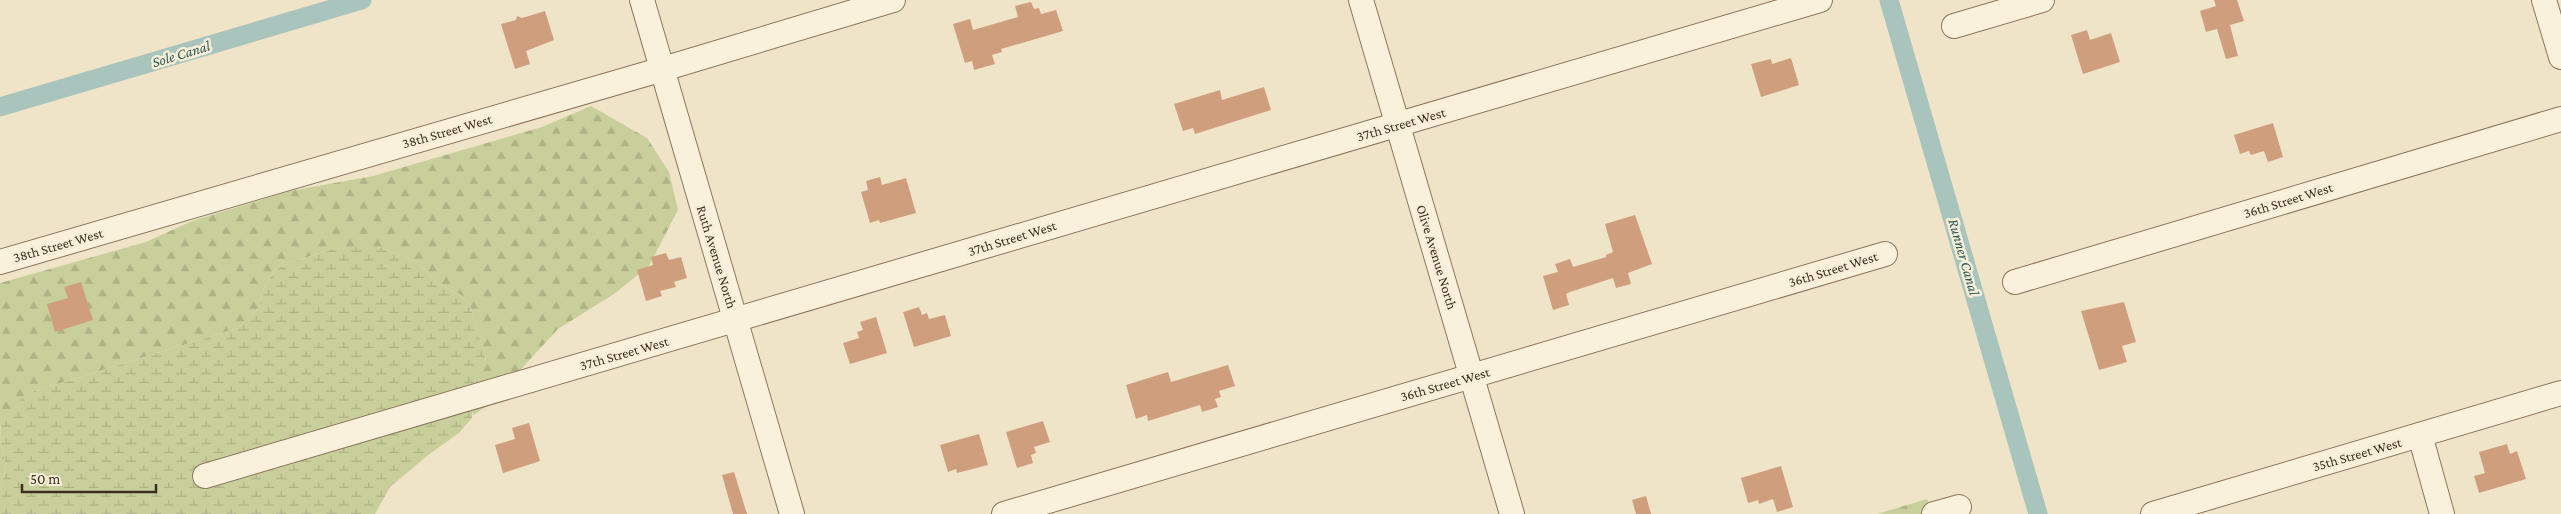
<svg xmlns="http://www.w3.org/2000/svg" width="2561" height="514" font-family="'Crimson Pro',serif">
<defs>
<pattern id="forest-firs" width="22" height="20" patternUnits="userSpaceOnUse" patternTransform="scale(1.25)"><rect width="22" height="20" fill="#c9cf9b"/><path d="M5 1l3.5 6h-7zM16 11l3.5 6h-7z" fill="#aeb285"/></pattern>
<pattern id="wetland-marsh" width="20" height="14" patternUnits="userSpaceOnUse" patternTransform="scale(1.25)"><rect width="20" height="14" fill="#c9cf9b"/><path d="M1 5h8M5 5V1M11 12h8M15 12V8" fill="none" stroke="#aeb285"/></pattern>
</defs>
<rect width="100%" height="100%" fill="#f0e4c8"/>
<!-- forest -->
<g fill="url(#forest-firs)">
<path d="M591,106L647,138L669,172L678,210L649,266L614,294L558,329L486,407L473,415L476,374L486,360L470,305L461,295L437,283L417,262L379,247L333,249L288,263L274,271L261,294L259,308L238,328L35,391L1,422L0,430V283L146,242L192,221L290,191L373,176L542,127Z"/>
<path d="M0,439L6,467L0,490Z"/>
<path d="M1927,499L1934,514H1877Z"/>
</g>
<!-- wetland -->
<path fill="url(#wetland-marsh)" d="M366,246L379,247L417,262L437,283L461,295L470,305L486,360L476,374L472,418L459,433L427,456L390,487L375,514H0V490L6,467L0,439L1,422L21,399L35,391L238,328L259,308L261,294L274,271L288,263L333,249Z"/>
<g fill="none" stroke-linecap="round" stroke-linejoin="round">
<!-- canal -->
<g stroke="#a9c4bc" stroke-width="19">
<path d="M1889,0L2038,514"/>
<path d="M0,107L362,0"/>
</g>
</g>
<!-- building -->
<g fill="#cf9f7d">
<path d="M2214,0H2237L2244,21L2230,25L2238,56L2226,59L2217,29L2206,32L2200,11L2216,6Z"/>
<path d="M1031,2L1034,9L1039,8L1041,14L1056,10L1063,31L1001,49L1002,52L992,55L995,64L974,70L972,61L965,63L953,24L970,19L973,30L1018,17L1015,6Z"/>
<path d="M545,11L554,40L526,51L530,64L515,69L501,24L516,20L517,16L522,18Z"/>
<path d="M2087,30L2090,40L2111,33L2120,62L2083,74L2071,35Z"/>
<path d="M1791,58L1799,85L1761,97L1751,64L1771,59L1772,64Z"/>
<path d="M1264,87L1271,110L1195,134L1193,128L1183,131L1174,104L1220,90L1222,100Z"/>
<path d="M2273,123L2283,157L2268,162L2264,151L2251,155L2249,151L2240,154L2234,135Z"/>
<path d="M880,177L882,185L906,178L916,213L880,223L879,220L870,223L861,192L868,190L866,181Z"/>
<path d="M1635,215L1652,264L1628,273L1631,284L1616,288L1613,278L1570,292L1566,294L1569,305L1553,310L1543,276L1558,272L1555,264L1570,259L1573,267L1606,257V255L1613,252L1605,224Z"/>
<path d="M666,253L669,260L681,257L687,278L674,282L676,287L660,291L662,296L646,301L637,270L653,265L651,257Z"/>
<path d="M81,282L93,320L55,332L47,304L68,298L64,287Z"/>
<path d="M2124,302L2136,342L2122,346L2127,362L2099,370L2081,311Z"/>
<path d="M919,307L922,315L927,313L929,319L945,315L951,336L914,347L903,312Z"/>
<path d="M876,317L887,353L850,364L843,343L859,338L857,332L863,330L860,322Z"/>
<path d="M1228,365L1235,386L1219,391L1221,397L1215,399L1218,407L1202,412L1200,405L1148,421L1147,415L1136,419L1126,385L1168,372L1171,382Z"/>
<path d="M1043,421L1050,442L1034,447L1036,453L1031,455L1033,463L1017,468L1006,432Z"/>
<path d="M529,423L540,461L503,473L495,445L515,439L512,428Z"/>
<path d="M979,434L988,465L957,473L956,469L948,472L940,445Z"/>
<path d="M2507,444L2510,454L2517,451L2526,479L2479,493L2474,476L2485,473L2479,452Z"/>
<path d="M1781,466L1793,507L1777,512L1773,499L1759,504L1758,500L1748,503L1741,478Z"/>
<path d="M734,472L747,514H733L722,475Z"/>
<path d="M1646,496L1651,514H1636L1632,500Z"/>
</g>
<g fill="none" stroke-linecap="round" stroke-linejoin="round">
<!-- minor casing -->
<g stroke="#8d765c" stroke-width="26">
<g id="minor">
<path d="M642,0L792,514"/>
<path d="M1361,0L1512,514"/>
<path d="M2544,0L2561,57"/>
<path d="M1954,26L2042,0"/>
<path d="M0,262L663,69L893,0"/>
<path d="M2015,282L2561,119"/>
<path d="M2420,435L2442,514"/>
<path d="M205,476L1820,0"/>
<path d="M1004,514L1885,254"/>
<path d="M1934,514L1959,507"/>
<path d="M2153,514L2561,393"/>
</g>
</g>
<!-- minor -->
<use href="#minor" stroke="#faf1dc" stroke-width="24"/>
</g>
<g text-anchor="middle" stroke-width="5" stroke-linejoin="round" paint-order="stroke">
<!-- street labels -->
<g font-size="14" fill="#3d2e20" stroke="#f7eed8">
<text transform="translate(1401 124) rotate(-16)" y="5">37th Street West</text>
<text transform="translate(447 131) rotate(-16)" y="5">38th Street West</text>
<text transform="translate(2288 200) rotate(-17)" y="5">36th Street West</text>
<text transform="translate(1012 238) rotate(-17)" y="5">37th Street West</text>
<text transform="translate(58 245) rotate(-16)" y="5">38th Street West</text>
<text transform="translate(717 257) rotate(73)" y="5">Ruth Avenue North</text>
<text transform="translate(1437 257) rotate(73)" y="5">Olive Avenue North</text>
<text transform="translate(1833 269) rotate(-17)" y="5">36th Street West</text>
<text transform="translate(624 353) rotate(-16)" y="5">37th Street West</text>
<text transform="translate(1445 384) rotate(-16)" y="5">36th Street West</text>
<text transform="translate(2357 454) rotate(-16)" y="5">35th Street West</text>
</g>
<!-- water labels -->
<g font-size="15" font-style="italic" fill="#2f5d5a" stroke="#f7eed8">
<text transform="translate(181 54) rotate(-17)" y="5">Sole Canal</text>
<text transform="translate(1964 257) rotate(74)" y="5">Runner Canal</text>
</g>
</g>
<!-- scale -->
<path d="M22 484v8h134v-8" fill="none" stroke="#3d2e20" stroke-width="2.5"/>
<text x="30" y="484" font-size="15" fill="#3d2e20" stroke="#f7eed8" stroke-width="4" paint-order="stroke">50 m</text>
</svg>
